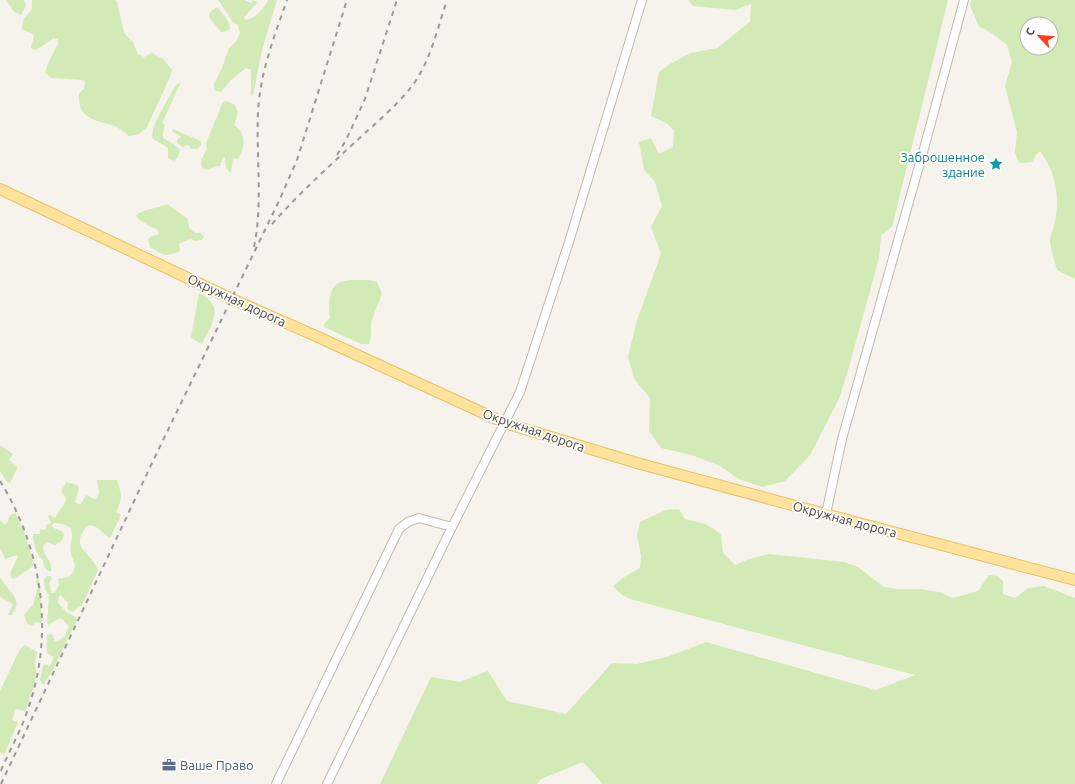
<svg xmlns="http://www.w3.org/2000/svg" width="1075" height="784" font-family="Ubuntu,sans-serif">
<rect width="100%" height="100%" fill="#f6f3ec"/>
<!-- green -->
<g fill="#d2eab5" fill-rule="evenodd">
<path d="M6,0H24L26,5L21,15L14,12Z"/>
<path d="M32,0H115L117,2L123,29L126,35L133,42L138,54L144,57L152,53L163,59L172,70L170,77L147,127L139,134L129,136C124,131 118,127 111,125C100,121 84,120 80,106C79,103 79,98 79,94L84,88L85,81L82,80L52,78L45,73L49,61L58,44V39L54,38L36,50L31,48L34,35L22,29C22,17 26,17 32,9Z"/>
<path d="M218,0H244L251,3L252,0L256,1L257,3L244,17L245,20C254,20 265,8 268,0H277L262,50L253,96L251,93V70L246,68L231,80L221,92L214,90V84L222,68L229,48L236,42L240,33L238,25L233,22Z"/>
<path d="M688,0H948L892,227L881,235L879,258L849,367L839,399L810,455L785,481L762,487L739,479L720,466L692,455L661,448L649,431L650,398L635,380L628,357L637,320L661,254L651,227L662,206L655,182L644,170L639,142L651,138L659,154L673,147L674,130L666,123L651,116L659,72L670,64L691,53L717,48L750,22L751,4L736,10L693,6Z"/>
<path d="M971,0H1075V279L1057,270C1055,262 1050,248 1050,240C1050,234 1054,228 1055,222C1060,195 1056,173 1040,151L1036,155L1032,162L1019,163L1015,152L1017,132L1005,86L1012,62L1007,45L993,34L979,26L970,6ZM1027,24H1051V48H1027Z"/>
<path d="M217,7C222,14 230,19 230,29L224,32H221L209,17L210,12Z"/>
<path d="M181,82L162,123L165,125L163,133V138L175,145L180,150L178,157L174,161L168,158V148L152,138L153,129L157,119L175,86Z"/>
<path d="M226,101L235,105L238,112L234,125C247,133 245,148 238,159L233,158L231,173L226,168L225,158L223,157L220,166H215L208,170L202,168C199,161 204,155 207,149L206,143L223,102Z"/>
<path d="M173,129L201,141V145L197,149H191L188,145L183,147L177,143V140L181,137L179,135L172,132Z"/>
<path d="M167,204L188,219L189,228L195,233H200L204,236L202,240L194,241L191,238L179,244L180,251C164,258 164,255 150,247L148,240L150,237L159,234L157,229L149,226L137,218L136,215C146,208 157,209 167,204Z"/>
<path d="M351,280H368L377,282L382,294L371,322V336L369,344H361L324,327L325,323L330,318C329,308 327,288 339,283C342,281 347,281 351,280Z"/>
<path d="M199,293C226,306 212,324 202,344L193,339L191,337Z"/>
<path d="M0,445L13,454L9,460L18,467L10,483L7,482L0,471Z"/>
<path d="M97,480H117C122,496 123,497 116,512L121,515L110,538C103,534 92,518 84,530C71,549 92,553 98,570L82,605L72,612L67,609L68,602L65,600L61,595L59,596L58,603L66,612L76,617L77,620L51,673L44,684H42L40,680L43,666L45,664L50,666L54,657L47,653V635L52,634L55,641C64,640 66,634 69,626L62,619L60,618L48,625L47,624L49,595L45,590L44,580L47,576H51L52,578L49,583L52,593H54L59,585L58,579C69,576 71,580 75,566C74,562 72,558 71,554C69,545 74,537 71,528L63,524L54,523L52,525V527L63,532L64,535C63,541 60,542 55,545L47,542C35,550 54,559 51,571H48L44,567L43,560C36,555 33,543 33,534H40V530L46,529V525L51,523L48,516L50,515L55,518L65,503L66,498L61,492L66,482L77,485L79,488L75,502L78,504H81L86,495L94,499H97L99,492Z"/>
<path d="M679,509L685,519L705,524L714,529L721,535L723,553L735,565L749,559L769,554L844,562L858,567L884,587L898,589H920L939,592L953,598L978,591L989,575L997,576L1003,581V594L1015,598L1028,588L1044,586L1075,598V784H603L583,762L541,779L537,784H380L431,677L460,682L488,671L507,701L566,714L612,663L637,664L667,657L706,642L876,690L915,675L630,599L621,594L613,586L624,577L640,568L641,556L637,535L640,522L666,510Z"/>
<path d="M12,514H16C24,530 29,547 34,564L32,567L14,579L11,578L10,574L18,556L17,555L5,559L0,548V520L4,524L7,523L9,517Z"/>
<path d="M0,577C7,591 25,599 12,615H8L13,604L0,597Z"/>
<path d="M38,579L40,585L42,623L36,622L33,625L30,626L27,623L24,615L33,605L38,587L36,582Z"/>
<path d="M25,645L37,652L35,664L36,672L35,682L26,710L23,711L16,709L12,720L18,722L5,753L3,754L0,752V691L20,649Z"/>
</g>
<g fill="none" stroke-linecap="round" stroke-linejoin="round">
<!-- minor casing -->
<g stroke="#c2bbae" stroke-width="10">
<g id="minor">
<path d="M826,514L842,439L925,145L964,0"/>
<path d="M276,784L399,529L408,522L419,518L452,527"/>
<path d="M327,784L452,527L520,392L569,242L642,0"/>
</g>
</g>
<!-- major casing -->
<g stroke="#e6c16a" stroke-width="12">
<path id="major" d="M0,189L232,299L318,337L505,423L637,463L851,521L1075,580"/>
</g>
<!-- minor -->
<use href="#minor" stroke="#fff" stroke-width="8"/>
<!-- major -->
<use href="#major" stroke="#ffe39c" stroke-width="10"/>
<!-- rail -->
<g stroke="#9a9a9a" stroke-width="2" stroke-dasharray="5 5" stroke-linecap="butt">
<path d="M337,155L346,140L365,99L397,0"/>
<path d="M272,224C301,191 334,162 366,132C383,117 401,101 415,82C431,58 438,27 447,0"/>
<path d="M254,247C263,205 256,155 258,112C260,73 274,37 287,0"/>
<path d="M0,481C42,549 55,632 28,709C21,731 9,751 0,773"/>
<path d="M1,784L152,463L279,201L297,160L347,0"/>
</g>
</g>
<!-- icons -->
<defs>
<g id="sight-bare" transform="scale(1.08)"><path d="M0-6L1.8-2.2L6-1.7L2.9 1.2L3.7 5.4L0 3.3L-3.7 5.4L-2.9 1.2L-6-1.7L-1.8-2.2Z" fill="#0f9aa8" stroke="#fff" stroke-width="2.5" paint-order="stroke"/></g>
<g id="office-bare" transform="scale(1.08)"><path d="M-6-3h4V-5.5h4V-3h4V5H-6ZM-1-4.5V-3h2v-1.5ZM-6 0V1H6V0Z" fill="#5c6f8a" stroke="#fff" stroke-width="2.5" paint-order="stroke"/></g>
</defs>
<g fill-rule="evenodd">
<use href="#sight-bare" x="996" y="164"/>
<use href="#office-bare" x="169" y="765"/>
</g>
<g text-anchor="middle" stroke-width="3.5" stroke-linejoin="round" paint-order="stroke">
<!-- culture labels -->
<g font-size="13" fill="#0d838f" stroke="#fff" text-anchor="end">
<text x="985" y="162">Заброшенное<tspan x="985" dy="15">здание</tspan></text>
</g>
<!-- street labels -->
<g font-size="13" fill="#4b4439" stroke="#fff">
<text transform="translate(237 300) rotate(25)" y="5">Окружная дорога</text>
<text transform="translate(534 430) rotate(19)" y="5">Окружная дорога</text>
<text transform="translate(845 519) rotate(15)" y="5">Окружная дорога</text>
</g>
<!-- service labels -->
<g font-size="13" fill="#4e5e75" stroke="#fff" text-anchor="start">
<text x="180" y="770">Ваше Право</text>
</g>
</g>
<!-- north arrow -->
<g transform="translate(1039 36) rotate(296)"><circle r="19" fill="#ffffff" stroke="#b7b4b0"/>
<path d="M0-3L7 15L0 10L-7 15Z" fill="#fc3f1d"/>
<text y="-6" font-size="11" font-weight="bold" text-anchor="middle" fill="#4b4439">С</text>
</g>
</svg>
